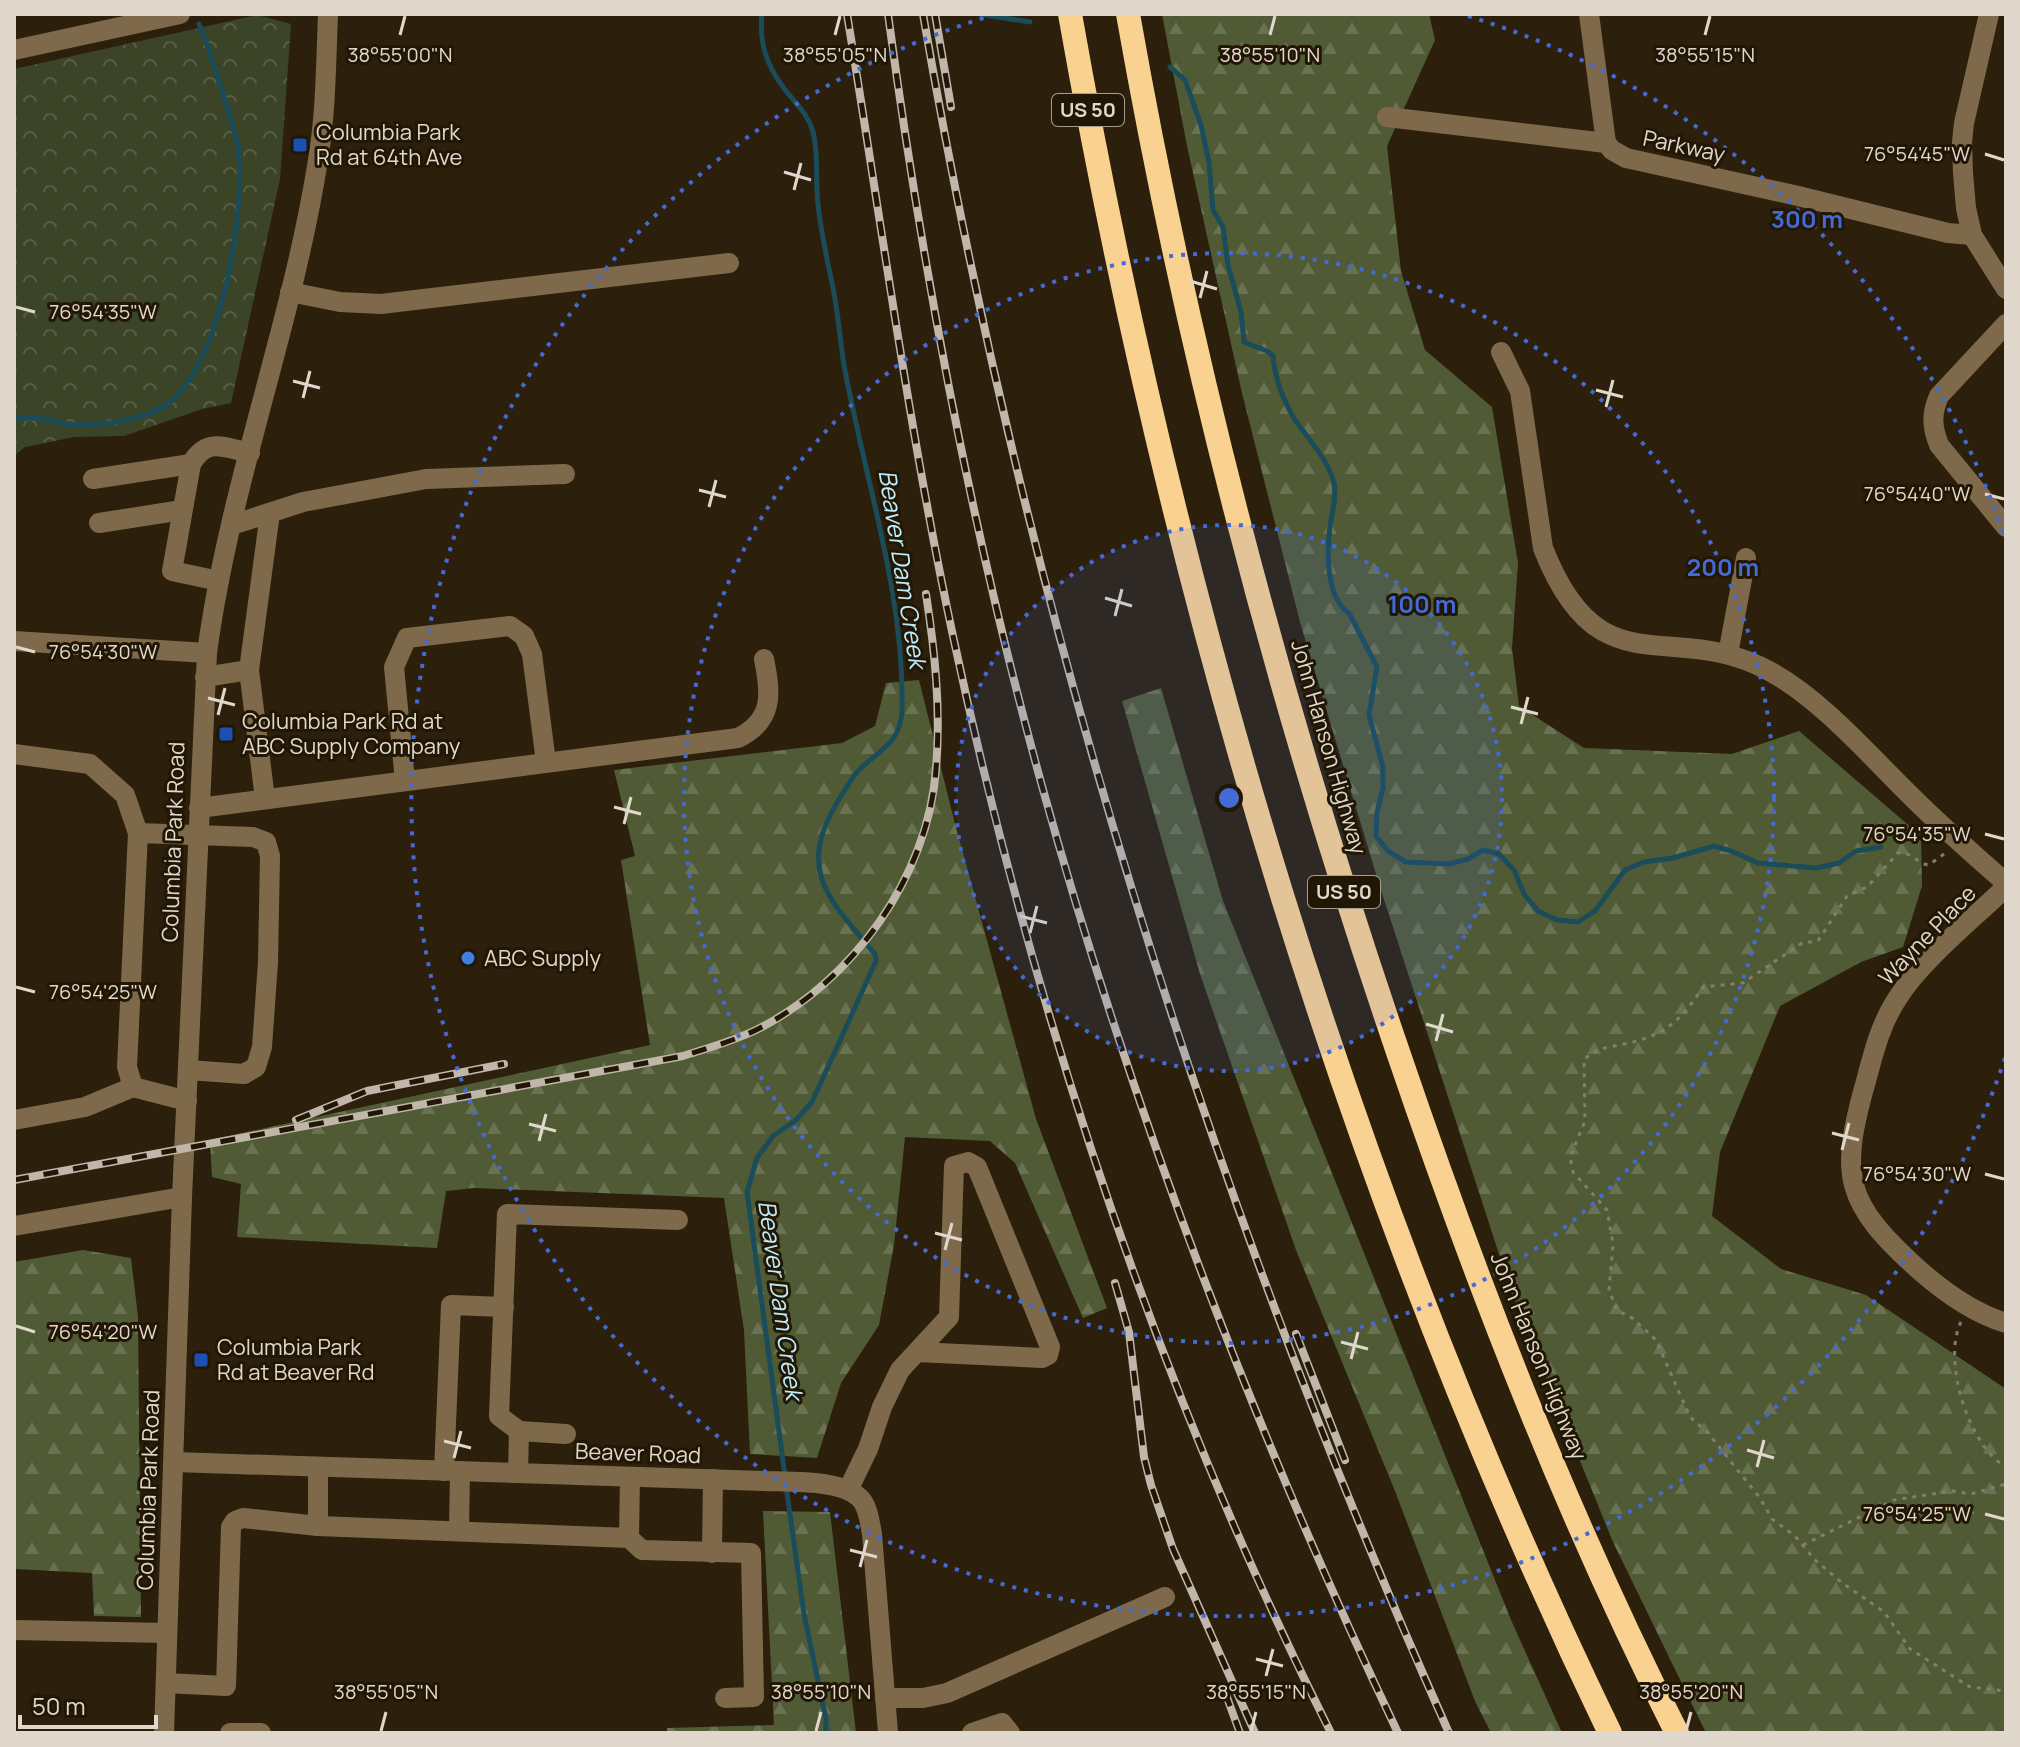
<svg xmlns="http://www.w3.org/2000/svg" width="2020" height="1747" font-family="Manrope,sans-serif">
<defs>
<pattern id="forest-firs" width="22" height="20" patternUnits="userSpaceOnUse" patternTransform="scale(2)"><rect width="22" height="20" fill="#505b36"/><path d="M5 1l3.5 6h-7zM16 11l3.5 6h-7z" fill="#697252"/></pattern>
<pattern id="park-crowns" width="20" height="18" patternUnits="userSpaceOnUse" patternTransform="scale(2)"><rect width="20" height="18" fill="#3b4426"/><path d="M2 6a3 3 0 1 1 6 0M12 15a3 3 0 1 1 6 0" fill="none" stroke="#575e44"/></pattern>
</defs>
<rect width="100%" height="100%" fill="#2c200c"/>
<!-- forest -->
<g fill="url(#forest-firs)">
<path d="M1162,14H1429L1435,40L1387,146L1401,271L1425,350L1492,407L1518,563L1512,648L1519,706L1584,748L1732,754L1799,731L1921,836L1922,886L1903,947L1861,962L1780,1006L1720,1152L1712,1216L1781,1269L1866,1295L2006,1389V1733H1706L1613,1542L1511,1291L1379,884L1300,622L1242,393L1187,146Z"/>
<path d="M919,680L955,824L1036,1119L1107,1308L1083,1318L1015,1163L990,1141L905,1137L894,1245L879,1325L841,1383L817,1458L750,1454L744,1330L724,1198L474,1188L446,1191L437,1248L237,1237L241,1184L212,1177L210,1140L650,1045L621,860L635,856L614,770L842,743L875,726L886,683Z"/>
<path d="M1161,688L1223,901L1511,1620L1562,1733H1491L1475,1701L1395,1491L1296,1250L1200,974L1122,701Z"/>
<path d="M83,1250L131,1258L138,1317L141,1617L94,1616L92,1573L14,1569V1262Z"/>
<path d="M763,1511L830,1512L856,1733H667V1728L774,1725Z"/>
</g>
<!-- park -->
<path fill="url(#park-crowns)" d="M257,15L291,24L280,179L231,403L202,409L124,436L74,437L25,447L14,456V69Z"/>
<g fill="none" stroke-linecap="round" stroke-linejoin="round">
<!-- stream -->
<g stroke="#1a4c5a" stroke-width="5">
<path d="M762,14C759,42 766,64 783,87C794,102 808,113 813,132C819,155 815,180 818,204C821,234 828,263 834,293C838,315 840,337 843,359C863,475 905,591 902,710C901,741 882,749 862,767C853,775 845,790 838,801C795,871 830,900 875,954L876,961L812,1102L796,1120L773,1136L757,1158L747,1192L785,1476"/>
<path d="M979,14L1030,22"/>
<path d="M1170,67L1185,80L1201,125L1209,162L1213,210L1223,227L1228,265L1241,312L1244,342L1267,351L1273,356C1275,380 1283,400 1295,420C1309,440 1328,459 1334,483C1337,498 1332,512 1330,526C1327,551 1325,597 1349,613L1377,667L1369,715L1383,767V788L1377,813L1376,836L1388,851L1406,862L1449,864L1468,859L1483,850L1499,854L1514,870L1524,894L1538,911L1557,920L1578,922L1595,911L1625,870L1644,862L1673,858L1714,846L1731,851L1758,863L1816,868L1839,863L1856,851L1881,847"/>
<path d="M14,419C39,416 45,420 68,424C95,427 139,421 163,407C221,373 247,208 238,146C236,134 231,122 228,110C219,81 211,52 199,24"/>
<path d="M786,1486L804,1614L826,1719V1733"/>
</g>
<!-- path -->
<g stroke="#867c6c" stroke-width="3" stroke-dasharray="4 6" stroke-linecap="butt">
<path d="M1944,854L1929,865C1917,864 1911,851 1898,853L1867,887L1847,896L1818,941L1802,943L1743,983L1703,987C1681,1021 1664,1036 1624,1044C1605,1048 1601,1047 1584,1059L1585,1121L1570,1157L1573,1172L1607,1210L1613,1244L1609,1290L1617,1310L1632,1318L1656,1340L1690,1417L1708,1433L1760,1498L1772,1519L1795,1536L1815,1560L1841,1582L1884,1612L1910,1649L1970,1687L2006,1691"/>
<path d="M1961,1322C1942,1359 1968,1446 2006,1467"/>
<path d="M1803,1545L1894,1500L1952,1491L1971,1494L2006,1484"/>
</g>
<!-- minor -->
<g stroke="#7e6a4a" stroke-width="20">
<path d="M1589,14L1606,143"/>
<path d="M1989,14L1964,123L1962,142L1963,173L1966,208L1972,235L2006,289"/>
<path d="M14,50L180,14"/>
<path d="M1387,117L1606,143L1612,150L1626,158L1794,195L1948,233L1972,235"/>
<path d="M290,292L340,302L381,304L729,263"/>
<path d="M2006,324L1939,396C1931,414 1932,427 1939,445L2006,527"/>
<path d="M1501,352L1520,391L1543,548C1600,694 1672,616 1771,672C1822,700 1870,756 1912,797C1942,827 1974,855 2006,883"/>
<path d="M93,479L191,464"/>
<path d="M99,523L182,510"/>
<path d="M232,525L303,502L426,479L565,474"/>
<path d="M219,581L172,571L191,464C207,437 223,447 250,453"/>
<path d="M14,641L207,653"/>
<path d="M1728,654L1746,558"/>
<path d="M249,670L265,799"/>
<path d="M205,677L249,670L270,513"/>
<path d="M14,754L90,764L125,795L138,833L127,1067L133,1087L85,1107L14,1120"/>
<path d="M405,781L394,667L407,638L510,626L524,636L532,654L546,762"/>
<path d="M199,808L738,738C774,720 771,694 764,659"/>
<path d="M138,833L253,837L266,842L270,856L268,962L262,1047L256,1067L244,1074L188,1070"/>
<path d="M2006,887C1974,918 1922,960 1899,996C1881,1022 1874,1051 1866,1081C1839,1176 1844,1202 1918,1269C1944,1292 1973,1313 2006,1323"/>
<path d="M133,1087L187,1101"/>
<path d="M14,1226L182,1197"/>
<path d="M519,1431L566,1434"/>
<path d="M174,1462L764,1481C790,1482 848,1479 863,1502C869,1511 870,1524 872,1534L888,1733"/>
<path d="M318,1467V1526L629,1538L630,1477"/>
<path d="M444,1471L451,1305L504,1307"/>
<path d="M518,1473L519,1431L499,1416L507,1214L678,1220"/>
<path d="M848,1490L868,1449L882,1407L900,1370L949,1317L954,1166L968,1162L977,1167L1050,1347L1048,1355L1042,1358L917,1352"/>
<path d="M459,1531L460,1471"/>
<path d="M629,1538L642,1550L751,1553L754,1697L725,1698"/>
<path d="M712,1553L713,1479"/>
<path d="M14,1630L167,1633"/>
<path d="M166,1683L226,1686L231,1527L235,1521L243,1518L318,1526"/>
<path d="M885,1698H923L947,1693L1165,1597"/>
<path d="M164,1733L182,1197L207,653C229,486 292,326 318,160C326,112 326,62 328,14"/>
<path d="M230,1733H261"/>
<path d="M972,1733L1002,1723L1010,1733"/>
</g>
<!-- highway -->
<g stroke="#f9d190" stroke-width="24">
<path d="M1070,14C1174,604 1349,1193 1610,1733"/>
<path d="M1128,14C1190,366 1282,713 1398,1052C1477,1284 1566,1514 1677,1733"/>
</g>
<!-- rail casing -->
<g stroke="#c0b7aa" stroke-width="8">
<g id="rail">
<path d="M847,14C881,221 909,431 953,636C1034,1014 1157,1387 1331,1733"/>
<path d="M888,14C923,274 972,533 1042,786C1132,1111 1253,1428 1398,1733"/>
<path d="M923,14C1025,607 1204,1184 1449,1733"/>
<path d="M935,14L951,107"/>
<path d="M296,1120L367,1091L504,1064"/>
<path d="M14,1180L683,1056C708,1048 734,1041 758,1029C853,981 928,877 936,769C941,710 935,652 926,594"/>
<path d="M1115,1283L1129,1332L1144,1457L1151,1485L1173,1549L1255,1733"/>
<path d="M1296,1334L1345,1460"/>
<path d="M1225,1692L1240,1733"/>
</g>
</g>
<!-- rail -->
<use href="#rail" stroke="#221604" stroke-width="5" stroke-dasharray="15" stroke-linecap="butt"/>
</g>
<!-- ticks -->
<path fill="none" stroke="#e0d8cc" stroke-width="3" d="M400,35L405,16M835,35L840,16M1270,35L1275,16M1705,35L1710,16M1985,154L2004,160M784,172L811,180M794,190L801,163M1190,281L1217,289M1200,298L1207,271M16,307L35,312M293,381L320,388M1596,390L1623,397M303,398L310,371M1606,407L1613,380M699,490L726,497M1985,494L2004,499M709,507L716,480M1105,598L1132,606M1115,616L1122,589M16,647L35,652M208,698L235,705M1511,707L1538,714M218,715L225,688M1521,724L1528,697M614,807L641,814M624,824L631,797M1985,834L2004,839M1020,916L1047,923M1030,933L1037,906M16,987L35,992M1426,1024L1453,1032M1436,1041L1443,1014M529,1124L556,1131M1832,1133L1859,1140M539,1141L546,1114M1842,1150L1849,1123M1985,1174L2004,1179M935,1233L962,1240M945,1250L952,1223M16,1326L35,1332M1341,1342L1368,1349M1351,1359L1358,1332M444,1441L471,1448M1747,1450L1774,1458M454,1458L461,1431M1757,1467L1764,1440M1985,1514L2004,1519M850,1550L877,1557M860,1567L867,1540M1256,1659L1283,1666M1266,1676L1273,1649M381,1731L386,1712M816,1731L821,1712M1251,1731L1256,1712M1686,1731L1691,1712"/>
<!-- distance rings -->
<circle cx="1229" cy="798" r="273" fill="#446ad6" fill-opacity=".12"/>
<g fill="none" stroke="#446ad6" stroke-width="4" stroke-dasharray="4 8">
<circle cx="1229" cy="798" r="273"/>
<circle cx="1229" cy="798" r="545"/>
<path d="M2005 1058A818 818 0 1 1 990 16M1468 16A818 818 0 0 1 2005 538"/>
</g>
<!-- markers -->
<g fill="#1a4fb4" stroke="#221604" stroke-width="3">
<rect x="292" y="137" width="16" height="16" rx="4"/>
<rect x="218" y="726" width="16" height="16" rx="4"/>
<rect x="193" y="1352" width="16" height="16" rx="4"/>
</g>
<circle fill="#3f7fe0" stroke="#221604" stroke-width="3" cx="468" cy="958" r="8"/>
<g text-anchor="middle" stroke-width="6" stroke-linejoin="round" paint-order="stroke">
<!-- shield labels -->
<g fill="#221604" stroke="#a79e90" stroke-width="2">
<rect x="1052" y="94" width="72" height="32" rx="6"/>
<rect x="1308" y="876" width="72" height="32" rx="6"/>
</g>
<g font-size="20" font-weight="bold" fill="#e0d8cc">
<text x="1088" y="117">US 50</text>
<text x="1344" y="899">US 50</text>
</g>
<!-- poi labels -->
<g font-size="22" fill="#e0d8cc" stroke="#221604" text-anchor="start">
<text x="316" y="140">Columbia Park<tspan x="316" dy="25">Rd at 64th Ave</tspan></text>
<text x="242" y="729">Columbia Park Rd at<tspan x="242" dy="25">ABC Supply Company</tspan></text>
<text x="484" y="966">ABC Supply</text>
<text x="217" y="1355">Columbia Park<tspan x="217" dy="25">Rd at Beaver Rd</tspan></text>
</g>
<!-- street labels -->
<g font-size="22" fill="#e0d8cc" stroke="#221604">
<text transform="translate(1684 146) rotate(12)" y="8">Parkway</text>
<text transform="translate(1329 747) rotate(74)" y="8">John Hanson Highway</text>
<text transform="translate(173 842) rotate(-88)" y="8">Columbia Park Road</text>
<text transform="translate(1927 935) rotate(-46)" y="8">Wayne Place</text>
<text transform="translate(1539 1356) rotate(68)" y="8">John Hanson Highway</text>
<text transform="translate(638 1453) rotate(2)" y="8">Beaver Road</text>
<text transform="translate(148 1490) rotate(-88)" y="8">Columbia Park Road</text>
</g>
<!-- water labels -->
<g font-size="24" font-style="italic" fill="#bdecfb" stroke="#221604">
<text transform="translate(902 569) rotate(81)" y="8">Beaver Dam Creek</text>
<text transform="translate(780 1300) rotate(82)" y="8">Beaver Dam Creek</text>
</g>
</g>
<g font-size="20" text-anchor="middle" fill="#e0d8cc" stroke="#221604" stroke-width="6" stroke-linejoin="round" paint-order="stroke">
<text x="400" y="62">38°55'00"N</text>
<text x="835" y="62">38°55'05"N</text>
<text x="1270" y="62">38°55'10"N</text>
<text x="1705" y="62">38°55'15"N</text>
<text x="1917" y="161">76°54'45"W</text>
<text x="103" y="319">76°54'35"W</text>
<text x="1917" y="501">76°54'40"W</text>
<text x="103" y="659">76°54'30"W</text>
<text x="1917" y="841">76°54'35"W</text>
<text x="103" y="999">76°54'25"W</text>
<text x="1917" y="1181">76°54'30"W</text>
<text x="103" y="1339">76°54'20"W</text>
<text x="1917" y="1521">76°54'25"W</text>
<text x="386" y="1699">38°55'05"N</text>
<text x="821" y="1699">38°55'10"N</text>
<text x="1256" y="1699">38°55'15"N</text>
<text x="1691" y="1699">38°55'20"N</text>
</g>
<circle cx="1229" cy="798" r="12" fill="#446ad6" stroke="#221604" stroke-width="4"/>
<g font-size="24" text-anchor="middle" font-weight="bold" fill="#446ad6" stroke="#221604" stroke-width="6" stroke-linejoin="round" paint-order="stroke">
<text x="1807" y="228">300 m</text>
<text x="1723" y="576">200 m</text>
<text x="1422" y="613">100 m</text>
</g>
<!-- border -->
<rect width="2020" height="1747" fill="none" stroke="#e0d8cc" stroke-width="32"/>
<!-- scale -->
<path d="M20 1715v12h136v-12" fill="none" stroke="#e0d8cc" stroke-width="4"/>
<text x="32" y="1715" font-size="24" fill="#e0d8cc" stroke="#221604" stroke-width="6" paint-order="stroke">50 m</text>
</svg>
